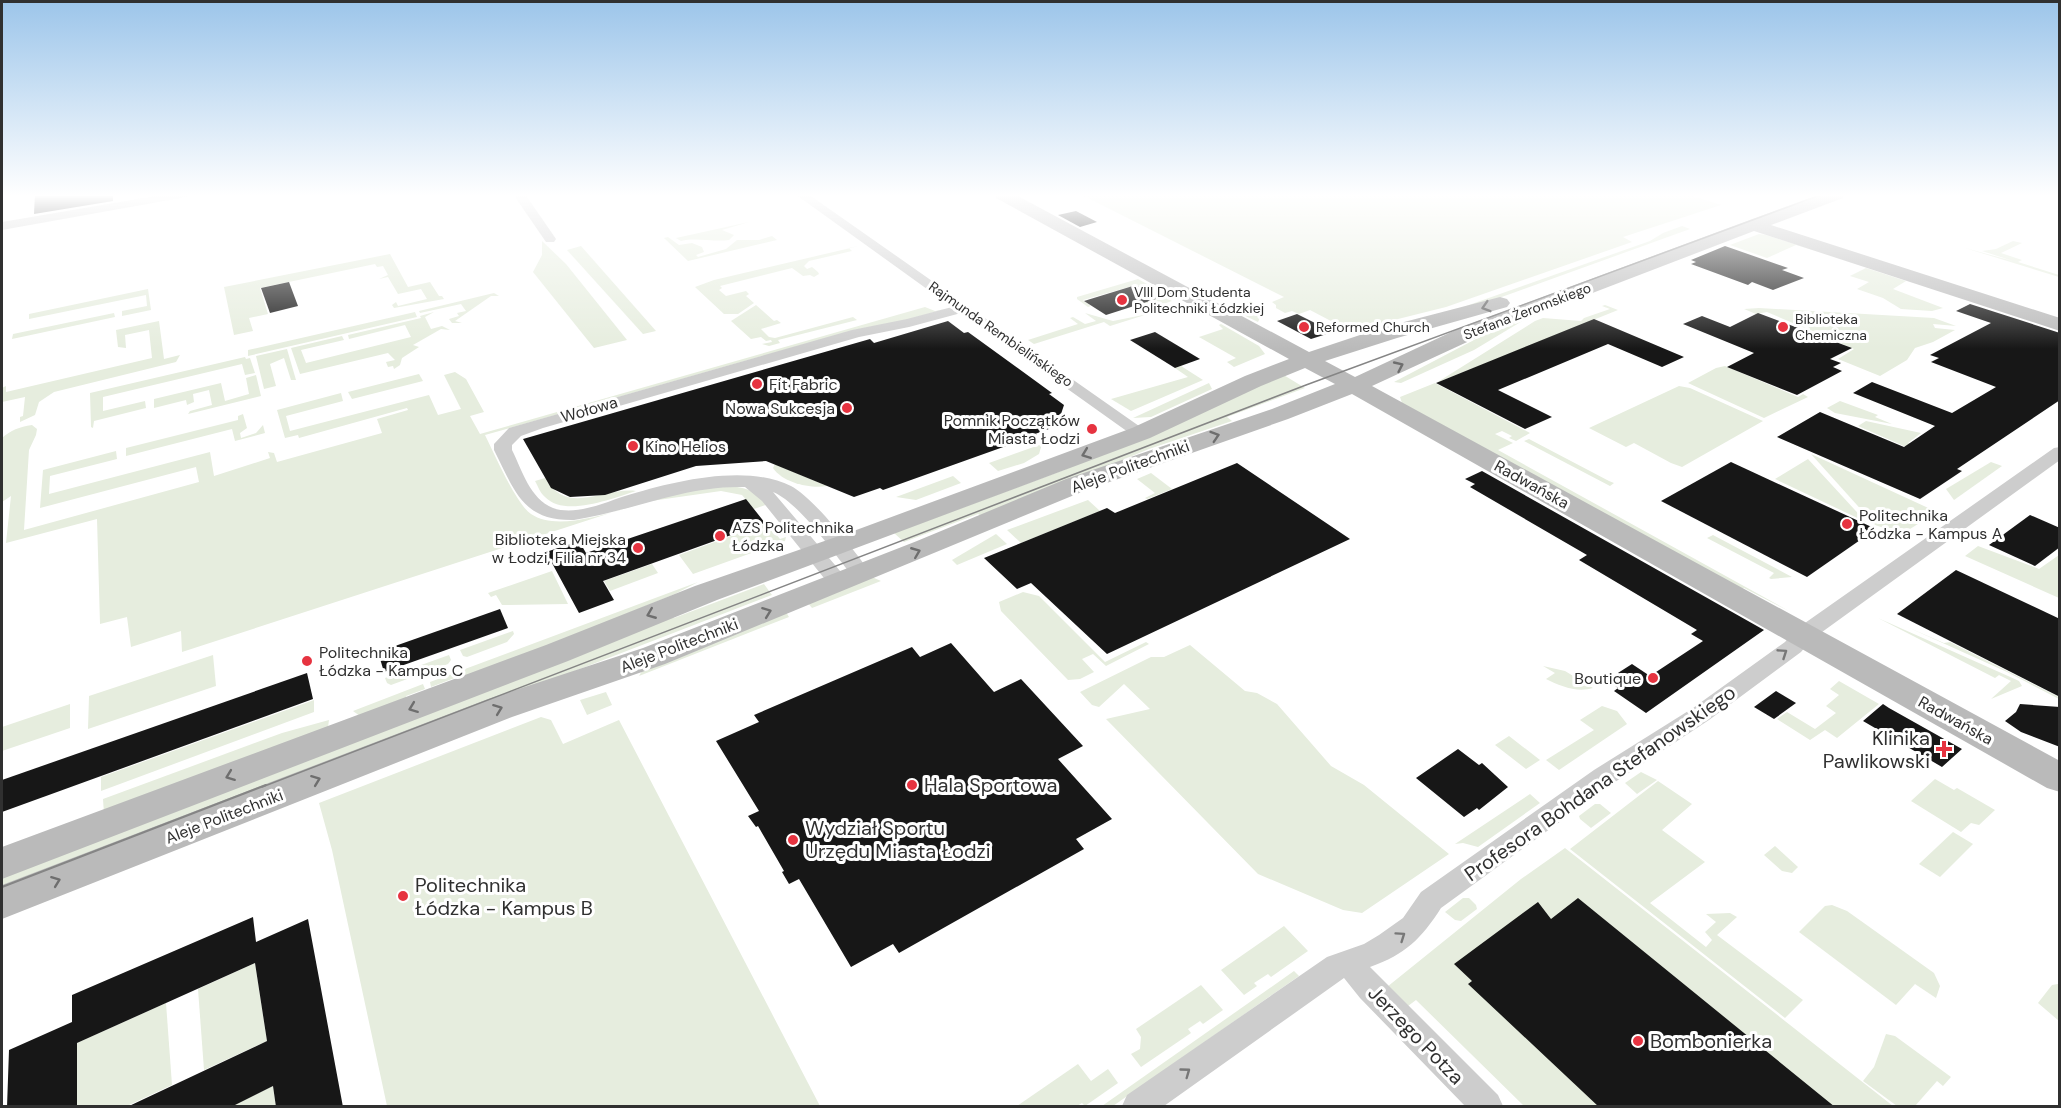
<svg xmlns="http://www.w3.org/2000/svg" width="2061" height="1108" font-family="'DM Sans',sans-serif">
<rect width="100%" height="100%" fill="#fff"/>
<!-- green -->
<g fill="#e6edde">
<path d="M1080,194H1687L1721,205L1623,237L1632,242L1446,307L1350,331L1310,310L1299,314L1292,311L1285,313L1276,308V305L1272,302L1284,297Z"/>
<path d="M749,222L722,230L734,235L729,240C713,242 695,237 681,241L676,238Z"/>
<path d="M1682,226L1690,229L1485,303L1357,335L1452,311L1650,241L1663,233Z"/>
<path d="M1759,234L1766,235L1829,255L1796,245L1767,258L1730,245Z"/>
<path d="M772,236L777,240L688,261L664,238L668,237L679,245L692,243L702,247L704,252L696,255L698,257L726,249L737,240H759Z"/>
<path d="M542,241L566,264L627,340L594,348L533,272L542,255Z"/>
<path d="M2013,241L2022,243L2001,253L2022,260L2018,262L2059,275V277L1965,248L2013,261L1982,251L1996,249Z"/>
<path d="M581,246L656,331L643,334L567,250Z"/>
<path d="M859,246L849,248L852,251L809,261L804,266L807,269L812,267L818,272L819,274L814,277L810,275L803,276L792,268L720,286L722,288L719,290L726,296L746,291L749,294L746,296L754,303L738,314H724L695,287L714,280Z"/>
<path d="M390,254L408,287L430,282L439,296H442L444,299L394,308L392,305L396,302L398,306L427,299L421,289L398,294L388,277L379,279L388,275L383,266L377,267L375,264L260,288L268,314L249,318L253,331L234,335L224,287Z"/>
<path d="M1866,268L1906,281L1893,289L1943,308L1932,311L1901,309L1883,298L1857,289L1869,282L1850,276Z"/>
<path d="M1138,279L1167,295L1164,296L1172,301L1151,308L1143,303L1159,297L1136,285L1083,300L1091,306L1088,307L1077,299V297Z"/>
<path d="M148,289L151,310L122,316V311L147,306L146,295L29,319V314Z"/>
<path d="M494,293L499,296H491L455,321L462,323H452L449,319L459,316L457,313L466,311L461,304L420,313L419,311Z"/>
<path d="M1250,301L1264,309L1258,322L1229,308Z"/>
<path d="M756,305L774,321L777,320L781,323L761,329L769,337L775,338L853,317L857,320L778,340L780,343L769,346L762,344L772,342L771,340L766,341L761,337L751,339L731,321Z"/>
<path d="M1605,305L1618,310L1436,383L1535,321L1543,318L1581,321L1584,318L1610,309L1602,306Z"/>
<path d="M925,307L935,311L945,309L906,320L854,330L485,435C494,453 516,504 531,514C577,545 691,468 749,490C756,493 762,499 768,504L754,509L742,495L721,491L644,502L182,652L181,631L131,647L127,617L100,624L97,519L6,543L11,496L2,502V438C11,430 19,427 32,425L37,429L36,435L29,450L24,530L199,482L196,467L40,508L43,470L116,451L117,459L50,476L49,494L210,452L214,476L270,458L268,452L274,453L277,462L382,433L377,419L408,410L407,408L299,438L298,435L285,438L277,410L341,393L343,401L286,416L290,431L429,395L438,415L461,409L444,375L455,372L466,379L484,412L470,416L480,434Z"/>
<path d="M1759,308L1934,318L1956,326L1933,324L1935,328L1955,330L1933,342L1915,348L1907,360L1880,376L1838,359L1854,349L1767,312L1756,314L1744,309Z"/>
<path d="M415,312L417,317L248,356V350Z"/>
<path d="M434,312L425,317L431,329L442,326L450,330L441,329L413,345L419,347L402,358L400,365L394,369L393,366L388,367L386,362L395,360L388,353L300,374L291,348L342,336L344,340L301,350L306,363L411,337L405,325L349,339L348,335L421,318L420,316Z"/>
<path d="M114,313L115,317L12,339L13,334Z"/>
<path d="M1085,313L1113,321L1148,314L1110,326L1104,322L1034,344L1028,340L1078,324L1070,318L1073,317L1085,324L1096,321Z"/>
<path d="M1529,317L1474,350L1401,383L1394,382L1493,330Z"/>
<path d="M159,321L164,359L180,355L176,362L54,392L39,402L35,415L20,422V417L23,416L25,397L2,402V388L6,386V392L152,358L149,330L125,335L126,348L118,347L116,330Z"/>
<path d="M1221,324L1259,346L1265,354L1234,367L1227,362L1236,358L1199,337L1223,329L1219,325Z"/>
<path d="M287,349L296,380H291L284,358L270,364L276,386L264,389L256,356Z"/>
<path d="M245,357L246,359L250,358L255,373L245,375L242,364L103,397V411L145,401L146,408L94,421L93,428L91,427L90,393Z"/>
<path d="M1181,366L1203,380L1131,411L1111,399L1188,377L1175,368Z"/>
<path d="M1725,366L1798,397L1803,394L1808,397L1764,418L1688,383L1716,368Z"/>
<path d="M419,374L423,381L352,399L348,392Z"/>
<path d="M1282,374L1305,388L1227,417L1232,421L1149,449L983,517L978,514L904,542L894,533L1064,470Z"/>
<path d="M256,375L261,396L188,414L190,411L212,405L209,390L193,394L194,402L187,405L186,400L154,408V399L221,383L225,401L249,394L246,378Z"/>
<path d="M1209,383L1212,389L1151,417L1133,418Z"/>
<path d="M1435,383L1530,433L1516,441L1509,438L1512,436L1502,431L1495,434L1513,443L1498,450L1789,611L1744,588L1742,589L1402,403L1400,397Z"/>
<path d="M1679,386L1690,388L1763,421L1682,467L1671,463L1634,443L1626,447L1589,428Z"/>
<path d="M1840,401L1878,415L1875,417L1892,424L1835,413L1827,408Z"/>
<path d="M243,414L247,428L240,433L241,438L256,433L263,425L265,433L235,441L232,429L126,456V448L238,420V416Z"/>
<path d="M1866,421L1921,433L1908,443L1934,453L1929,457L1858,426Z"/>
<path d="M1529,439L1609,481L1614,483L1610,486L1524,441Z"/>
<path d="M1042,444L1039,454L1024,463L998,471L989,463Z"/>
<path d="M1811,454L1937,512L1902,534L1875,525Z"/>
<path d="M1808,459L1866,522L1775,479Z"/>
<path d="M1991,462L2002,466L1954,500L1946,489Z"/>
<path d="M775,464L827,486C811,489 783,483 773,468Z"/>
<path d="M1151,473L1172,489L1147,499L1145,498L1155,493L1137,479Z"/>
<path d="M953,476L961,483L916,500L896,497Z"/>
<path d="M545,478C567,517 604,487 636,491C613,498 565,518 545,497C540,493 538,486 535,481Z"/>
<path d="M1088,500L1100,511L1021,543L1007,530Z"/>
<path d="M767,523L780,539L786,537L785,541L693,574L679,555Z"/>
<path d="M996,534L1007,544L957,565L952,560Z"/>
<path d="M1713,535L1792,577L1771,579L1769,578L1774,573L1707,538Z"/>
<path d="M1978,546L2039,569L2059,555V598L1965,556Z"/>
<path d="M652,564L658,573L610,591L604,581Z"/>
<path d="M552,571L568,604L502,605L496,595L491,597L488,593Z"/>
<path d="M872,577L881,581L812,608L808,603Z"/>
<path d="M698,582L675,594L467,679L465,674L431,687L430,682Z"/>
<path d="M764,584L772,595L2,892V873L493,686L671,613L674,618Z"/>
<path d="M1023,592L1039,596L1105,662L1146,642L1149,644L1106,666L1093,654L1082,659L1094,672L1080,679L1068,680L1001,611L999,602Z"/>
<path d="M786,612L789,617L639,676L642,671Z"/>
<path d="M1878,618L2008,676L2019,681L2022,686L1991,699L2011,681L1999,675L1995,678Z"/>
<path d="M1905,626L1944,643L1950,642L2059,697V699L2007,672Z"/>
<path d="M513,631L514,634L507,642L467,657L463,656L460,650Z"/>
<path d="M1190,645L1245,691L1257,693L1277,704L1331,766L1364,785L1449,854L1362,913L1343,910L1258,874L1106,719L1150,709L1124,684L1099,707L1092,705L1080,692L1151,657H1164Z"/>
<path d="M213,655L216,686L88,729L89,696Z"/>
<path d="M449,655L451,660L448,664L391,685L387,683L385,678Z"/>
<path d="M1543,666L1565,671L1593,688C1577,693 1560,686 1546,679L1555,673Z"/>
<path d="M1839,681L1879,704L1837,738L1825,730L1810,740L1777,719L1787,712L1815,729L1836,713L1826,706L1839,695L1830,689Z"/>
<path d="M423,684L425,689L406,696L407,701L360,716L353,711Z"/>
<path d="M606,692L612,705L587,715L580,700Z"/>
<path d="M314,700V712L101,791V777Z"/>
<path d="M70,704V728L2,751V727Z"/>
<path d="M1602,706L1617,711L1627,724L1559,770L1546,760L1594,730L1580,720Z"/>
<path d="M541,717L551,720L563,744L619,720L820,1106H387L332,850L319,803Z"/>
<path d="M329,720L328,727L104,814L103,799L282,733Z"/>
<path d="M1509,736L1540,760L1526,769L1495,745Z"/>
<path d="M1641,772L1657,780L1637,794L1625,783Z"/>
<path d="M1935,779L1954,790L1957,788L1995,810L1979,825L1971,823L1961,832L1911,801Z"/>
<path d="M1658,781L1692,804L1662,830L1705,862L1650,903L1706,947L1712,940L1705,932L1716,922L1706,914L1730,913L1737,917L1717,935L1803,1000L1785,1018L1570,849Z"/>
<path d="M1530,794L1540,803L1478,847L1463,843L1455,844Z"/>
<path d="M1595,804H1600L1611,813L1591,828L1580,819L1579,816Z"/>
<path d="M1953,832L1973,844L1940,877L1919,864Z"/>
<path d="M1775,846L1798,867L1792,873L1782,871L1764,855Z"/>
<path d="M1565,848L1893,1106H1524L1416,1000L1404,1009L1387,987L1521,879Z"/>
<path d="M1463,898H1469L1476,905L1477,909L1461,921L1455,920L1445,912Z"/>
<path d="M1832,905L1847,911L1934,973L1940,986L1936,998L1915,984L1896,1005L1799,932L1825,906Z"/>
<path d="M1284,926L1308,951L1271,977L1268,974L1254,983L1257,986L1244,995L1221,970Z"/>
<path d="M255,963L267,1041L204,1070L198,989Z"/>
<path d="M1294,971L1299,976L1113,1106H1102Z"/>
<path d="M2058,984L2060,985L2059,1021L2038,1003L2052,985Z"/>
<path d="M1201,985L1223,1010L1203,1024L1200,1021L1188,1029L1191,1033L1141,1067L1131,1054L1140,1049L1141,1037L1136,1029Z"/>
<path d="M166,1003L172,1085L127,1106H77V1043Z"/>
<path d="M1886,1034L1895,1036L1951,1077L1943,1086L1937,1081L1915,1106H1897L1863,1081L1874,1067Z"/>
<path d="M1078,1064L1091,1081L1108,1069L1118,1083L1085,1106L1082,1103L1077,1106H1017Z"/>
<path d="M273,1086L276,1106H231Z"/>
</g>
<!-- building -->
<g fill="#171717">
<path d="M35,194H113V201L34,214Z"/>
<path d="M1076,211L1097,222L1080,227L1058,215Z"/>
<path d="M1725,246L1788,268L1782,270L1804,278L1773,290L1752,282L1748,285L1691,264L1696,262L1691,260Z"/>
<path d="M289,282L298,306L270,313L261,288Z"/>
<path d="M1136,285L1159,298L1106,315L1084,301Z"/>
<path d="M1970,304L2060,333V400L1957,469L1962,471L1920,499L1777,437L1820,412L1904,447L1935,426L1853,393L1872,382L1952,413L1996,387L1931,362L1939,358L1930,355L1991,323L1956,311Z"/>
<path d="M1758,313L1852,348L1830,359L1841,363L1833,367L1842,371L1797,395L1727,367L1754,353L1683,324L1702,316L1730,327Z"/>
<path d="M1297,314L1333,332L1311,339L1277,321Z"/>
<path d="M1594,319L1684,357L1662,367L1608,344L1498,390L1552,417L1525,429L1436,383Z"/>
<path d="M948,321L964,333L968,332L1052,393L1049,394L1064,405L1057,426L1035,434L1037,435L883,490L880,488L854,497L766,461L696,466L605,495L570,497L551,488L523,439L870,339L874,343Z"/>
<path d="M1155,332L1200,359L1175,368L1130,340Z"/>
<path d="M1731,462L1876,529L1807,577L1661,501Z"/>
<path d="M1237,463L1350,539L1107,654L1031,583L1017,589L984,558L1107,508L1115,513Z"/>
<path d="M1482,471L1764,630L1646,713L1614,691L1618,688L1607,680L1632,664L1650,676L1703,641L1691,634L1697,630L1579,560L1587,555L1470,487L1475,484L1465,479Z"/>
<path d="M746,499L765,523L603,581L614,600L579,613L546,552L579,541L586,553Z"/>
<path d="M2030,515L2060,528V547L2035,566L1989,545Z"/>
<path d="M1956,570L2060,619V697L1897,614Z"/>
<path d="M500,609L508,628L384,672L378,652Z"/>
<path d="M951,643L994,692L1021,679L1083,746L1058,759L1112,819L1076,839L1084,849L899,953L893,944L851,967L799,879L789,884L782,872L784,871L758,826L756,827L748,816L759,811L716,741L759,722L754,715L912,647L920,657Z"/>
<path d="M307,673L313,699L2,812V780Z"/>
<path d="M1776,691L1796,703L1774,719L1754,707Z"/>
<path d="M1883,704L1889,708L1962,749L1942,767L1863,721Z"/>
<path d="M2020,704L2060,707V747L2021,732L2005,721L2016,712Z"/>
<path d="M1458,749L1479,765L1482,763L1508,787L1479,810L1477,808L1464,817L1416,778Z"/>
<path d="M1578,898L1835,1107H1599L1468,984L1472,981L1454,964L1538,902L1551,919Z"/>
<path d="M253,917L256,942L308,919L343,1107H276L273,1086L231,1107H127L267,1041L255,963L77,1043V1107H7L9,1050L72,1022V995Z"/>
</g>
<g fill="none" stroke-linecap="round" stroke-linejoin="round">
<!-- street -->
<g fill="#cdcdcd" fill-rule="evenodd">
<path d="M167,194H192L186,197L2,230V222Z"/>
<path d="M513,194H525L556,239L554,242H546Z"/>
<path d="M795,194H808L1149,433L1147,437H1135L961,313L909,327L859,337L543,428L521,436L512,445V450C522,470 530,499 553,508C575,516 604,503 625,496C671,482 745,463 791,486C814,498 856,552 871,574L868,578L861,580L854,578C835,555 800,503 773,492L846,578L849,583L846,588L839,589L832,588L762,501L745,487C685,485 632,511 574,520C522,521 515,491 494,450V444L509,428L852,330L907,319L952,307Z"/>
<path d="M2060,447V460L1811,640L1801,652L1709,720L1612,784L1441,908C1421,939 1406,954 1370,967L1498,1095L1503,1106H1465L1360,998L1344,978L1164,1106H1122L1127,1095L1327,957L1364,944L1379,935L1403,918L1421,892L1594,770L1693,708L1785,642L1795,630L2054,448Z"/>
</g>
<!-- secondary -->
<path fill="#bababa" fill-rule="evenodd" d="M994,194H1014L1309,352L1381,328L1500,297L1507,299L1510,303L1507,307L1397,338L1325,361L1355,377L1462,327L1747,221L1822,194H1845L1843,198L1771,225L2060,318V331L1754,231L1478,337L1372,386L2060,761V792L2047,788L1352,394L1288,419L1084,491L665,664L512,717L2,919V885L488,699L643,648L917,541L1066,479L1272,409L1335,384L1305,368L1261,386L1150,438L717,600L568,661L2,879V847L546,645L695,586L859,529L1132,428L1245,376L1289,359L996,198Z"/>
<!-- tram-far1 -->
<path stroke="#858585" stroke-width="1.5" d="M262,787L1306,385L1823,194"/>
<!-- tram -->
<path stroke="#858585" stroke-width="2" d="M2,887L266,785"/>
</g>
<!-- one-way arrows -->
<defs><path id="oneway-chevron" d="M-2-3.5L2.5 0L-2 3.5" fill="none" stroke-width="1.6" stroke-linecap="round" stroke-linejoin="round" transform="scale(1.5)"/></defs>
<g stroke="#6e6e6e">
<use href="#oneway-chevron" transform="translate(1486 307) rotate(163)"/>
<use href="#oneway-chevron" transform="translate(1399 366) rotate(-25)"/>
<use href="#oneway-chevron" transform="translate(1215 436) rotate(-18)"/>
<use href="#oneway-chevron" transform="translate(1086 454) rotate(159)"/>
<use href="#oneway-chevron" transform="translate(916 552) rotate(-22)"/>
<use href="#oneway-chevron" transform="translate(767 612) rotate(-21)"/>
<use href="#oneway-chevron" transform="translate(651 614) rotate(158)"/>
<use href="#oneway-chevron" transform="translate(413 708) rotate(159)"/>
<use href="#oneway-chevron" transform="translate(498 709) rotate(-21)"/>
<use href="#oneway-chevron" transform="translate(230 776) rotate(159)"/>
<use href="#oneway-chevron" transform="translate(316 780) rotate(-21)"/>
<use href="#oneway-chevron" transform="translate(56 881) rotate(-21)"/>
</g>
<g stroke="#777">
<use href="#oneway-chevron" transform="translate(1783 653) rotate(-34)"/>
<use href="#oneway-chevron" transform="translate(1401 936) rotate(-35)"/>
<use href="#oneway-chevron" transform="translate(1186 1072) rotate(-36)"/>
</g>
<!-- sky -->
<linearGradient id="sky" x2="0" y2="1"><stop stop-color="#9cc5ea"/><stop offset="0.56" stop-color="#fff"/><stop offset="1" stop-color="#fff" stop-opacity="0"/></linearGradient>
<rect width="2061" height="349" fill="url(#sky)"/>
<!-- markers -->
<g fill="#e63340" stroke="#fff" stroke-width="2">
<circle cx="1122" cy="300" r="6"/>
<circle cx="1304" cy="327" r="6"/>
<circle cx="1783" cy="327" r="6"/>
<circle cx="757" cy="384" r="6"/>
<circle cx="847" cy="408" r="6"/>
<circle cx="1092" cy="429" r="6"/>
<circle cx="633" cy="446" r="6"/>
<circle cx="1847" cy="524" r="6"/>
<circle cx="720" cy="536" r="6"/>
<circle cx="638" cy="548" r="6"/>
<circle cx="307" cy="661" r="6"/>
<circle cx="1653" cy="678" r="6"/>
<path d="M1941 740h6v6h6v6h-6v6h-6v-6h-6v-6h6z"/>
<circle cx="912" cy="785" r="6"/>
<circle cx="793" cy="840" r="6"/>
<circle cx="403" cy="896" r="6"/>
<circle cx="1638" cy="1041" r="6"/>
</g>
<g text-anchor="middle" stroke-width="6" stroke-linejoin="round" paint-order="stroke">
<!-- far-poi labels -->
<g font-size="14" fill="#303030" stroke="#fff" text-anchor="start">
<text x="1134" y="297">VIII Dom Studenta<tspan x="1134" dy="16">Politechniki Łódzkiej</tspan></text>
<text x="1795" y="324">Biblioteka<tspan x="1795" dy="16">Chemiczna</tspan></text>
<text x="1316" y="332">Reformed Church</text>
</g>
<!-- far-street labels -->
<g font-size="14" fill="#303030" stroke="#fff">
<text transform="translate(1527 311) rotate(-21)" y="5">Stefana Żeromskiego</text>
<text transform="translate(1001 334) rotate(35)" y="5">Rajmunda Rembielińskiego</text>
</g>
<!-- poi labels -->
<g font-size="16" fill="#303030" stroke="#fff" text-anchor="start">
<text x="769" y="390">Fit Fabric</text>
<text x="835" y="414" text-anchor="end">Nowa Sukcesja</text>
<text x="1080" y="426" text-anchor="end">Pomnik Początków<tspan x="1080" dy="18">Miasta Łodzi</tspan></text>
<text x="645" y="452">Kino Helios</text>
<text x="1859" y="521">Politechnika<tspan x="1859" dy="18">Łódzka - Kampus A</tspan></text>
<text x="732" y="533">AZS Politechnika<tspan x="732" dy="18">Łódzka</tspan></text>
<text x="626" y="545" text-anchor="end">Biblioteka Miejska<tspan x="626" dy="18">w Łodzi, Filia nr 34</tspan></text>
<text x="319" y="658">Politechnika<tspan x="319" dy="18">Łódzka - Kampus C</tspan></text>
<text x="1641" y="684" text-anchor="end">Boutique</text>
</g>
<!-- street labels -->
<g font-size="16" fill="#303030" stroke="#fff">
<text transform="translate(589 409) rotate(-16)" y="6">Wołowa</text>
<text transform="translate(1130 466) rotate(-20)" y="6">Aleje Politechniki</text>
<text transform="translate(1532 484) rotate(29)" y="6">Radwańska</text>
<text transform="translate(679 645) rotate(-21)" y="6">Aleje Politechniki</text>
<text transform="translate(1956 720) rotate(29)" y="6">Radwańska</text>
<text transform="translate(224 816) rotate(-21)" y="6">Aleje Politechniki</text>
</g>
<!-- near-poi labels -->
<g font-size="20" fill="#303030" stroke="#fff" text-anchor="start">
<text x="1930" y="745" text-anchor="end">Klinika<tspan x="1930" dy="23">Pawlikowski</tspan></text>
<text x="924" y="792">Hala Sportowa</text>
<text x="805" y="835">Wydział Sportu<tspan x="805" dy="23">Urzędu Miasta Łodzi</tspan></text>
<text x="415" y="892">Politechnika<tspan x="415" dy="23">Łódzka - Kampus B</tspan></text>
<text x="1650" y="1048">Bombonierka</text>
</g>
<!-- near-street labels -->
<g font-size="20" fill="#303030" stroke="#fff">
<text transform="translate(1600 783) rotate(-35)" y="7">Profesora Bohdana Stefanowskiego</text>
<text transform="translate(1416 1035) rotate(46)" y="7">Jerzego Potza</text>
</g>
</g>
<!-- border -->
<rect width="2061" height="1108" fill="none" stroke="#303030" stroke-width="6"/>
</svg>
